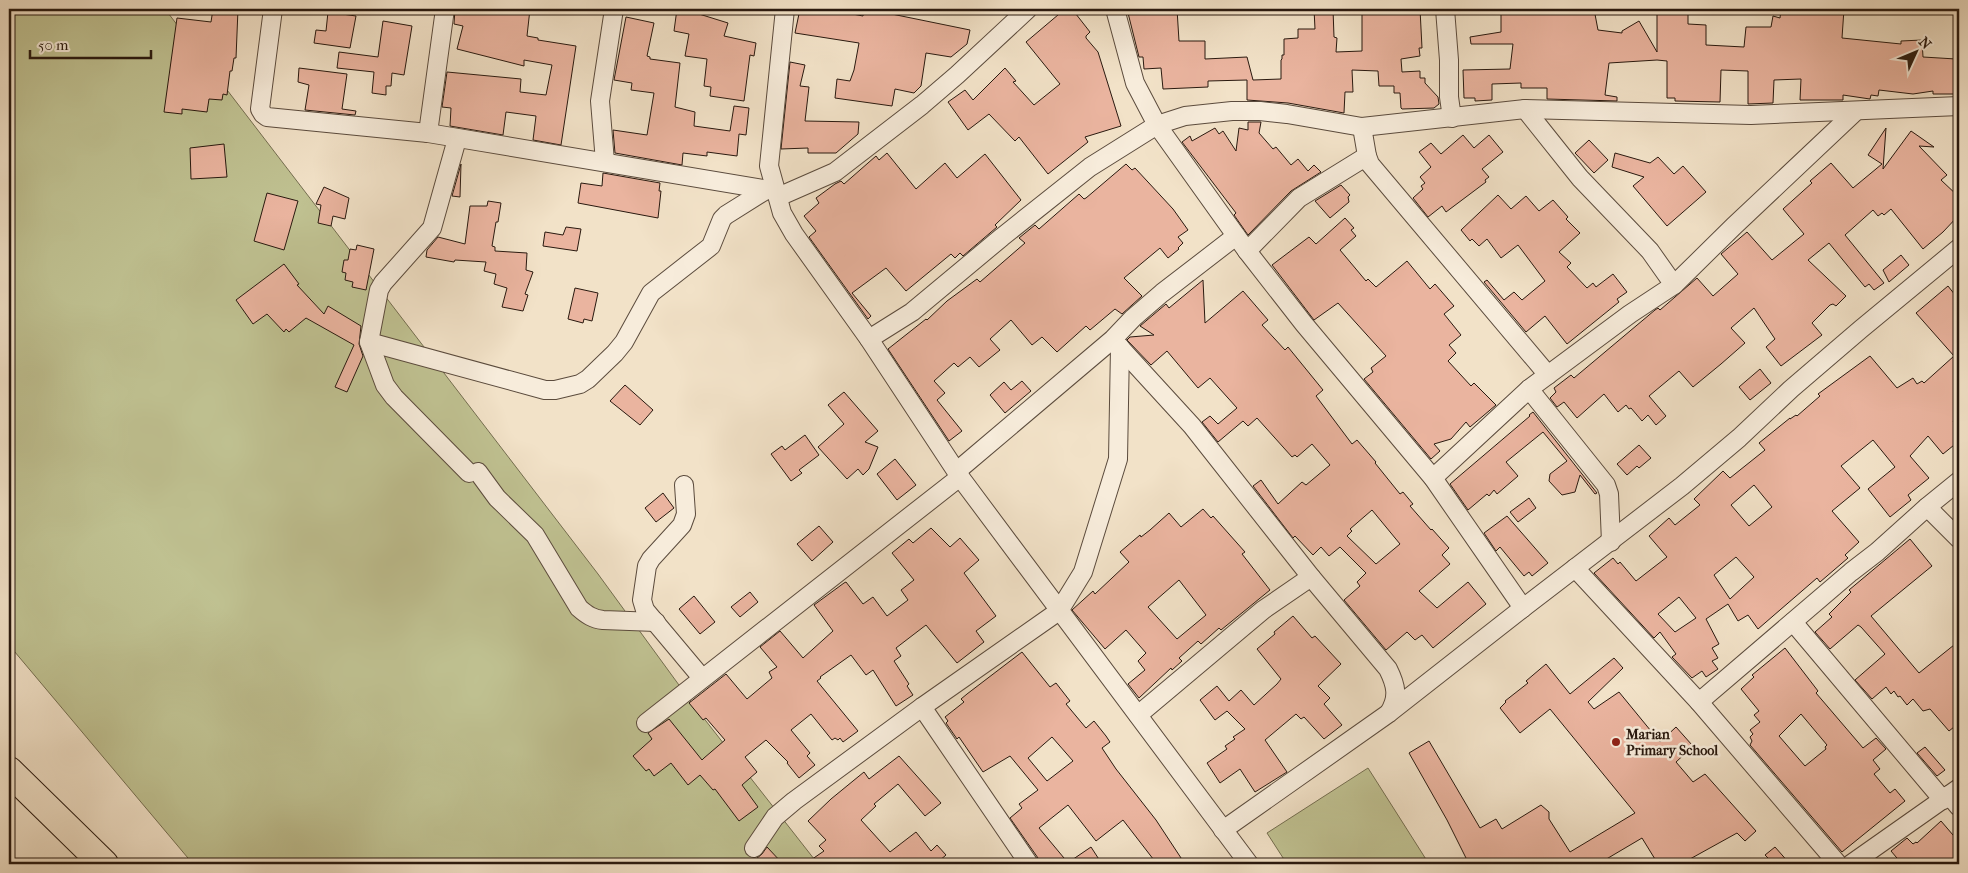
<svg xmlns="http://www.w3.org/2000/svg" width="1968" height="873" font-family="'IM FELL French Canon',serif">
<rect width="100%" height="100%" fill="#f2e2c8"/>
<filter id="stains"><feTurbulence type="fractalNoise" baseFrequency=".004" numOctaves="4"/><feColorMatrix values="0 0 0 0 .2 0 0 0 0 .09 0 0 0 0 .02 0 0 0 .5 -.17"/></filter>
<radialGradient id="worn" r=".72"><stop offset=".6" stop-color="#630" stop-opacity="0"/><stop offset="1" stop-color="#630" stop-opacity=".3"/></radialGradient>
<!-- green -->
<g fill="#c0c292" stroke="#746e50">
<path d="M9,9H165L598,574L695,707L818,864H193L9,645Z"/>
<path d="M1368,768L1429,864H1287L1267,833Z"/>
</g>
<!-- building -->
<g fill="#eab49f" stroke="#29190f" fill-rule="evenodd">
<path d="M213,9H238L236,58H234L232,71H230L227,95L223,94L222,100L209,99L207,112L182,109V114L164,112L177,18L211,22Z"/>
<path d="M455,9H478L501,14V9H530L527,36L538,38V40L576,46L561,145L533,140L536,116L506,112L503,135L450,126L451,108L442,107L447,72L521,79L520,92L546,95L552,65L524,60V66L457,49L463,26L454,24Z"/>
<path d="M677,9H683L728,23L724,36L756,43L754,56L750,55L744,101L710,96L711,87L704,86L707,59L685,56L689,34L674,31Z"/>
<path d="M800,9H837V11L863,16L864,9H877V11L970,30L967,44L951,57L926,53L921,86L914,93L895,89L892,106L835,98L837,79L850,81L854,70L859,43L795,33Z"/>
<path d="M1065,9H1072L1090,32L1086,36V38L1098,52L1121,126L1085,137L1088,142L1048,174L1019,137L1015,141L989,114L968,130L948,102L965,90L973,100L1005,68L1016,81L1013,82L1034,105L1060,84L1026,42Z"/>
<path d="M1127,9H1177L1179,41H1205V59L1247,57L1253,80L1281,79V60L1282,59V55H1284V39L1298,38V29H1315L1314,9H1333L1334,37L1337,38L1336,52L1362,51V9H1420L1422,48H1419L1420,56L1401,59L1402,72L1420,71V78H1425V83L1438,97L1439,104L1434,108L1402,109L1401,108L1400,93H1394V86H1379L1378,71L1352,70L1353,92H1345L1344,113L1288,103L1247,100V80L1208,81V87L1163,89L1161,68L1144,69L1143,57H1139Z"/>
<path d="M1501,9H1594L1598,30L1622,33V31L1639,21L1657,52V9H1688V24L1706,25V45L1744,47L1746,27H1771L1773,16L1780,18L1781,9H1844L1842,38L1901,44V41L1922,40L1923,57L1956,59L1954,94H1933V91L1913,94L1879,90L1878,96L1871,95L1870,99L1843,95V100H1800L1801,79L1774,80L1773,103L1748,104V71L1721,70L1720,102L1675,101V98H1667V61L1657,60L1609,63L1605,95L1617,97V101L1547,99V88H1521V83L1492,84V100L1475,101V98H1464L1463,70L1510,69L1513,44H1471L1470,37L1501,32Z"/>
<path d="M328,12L356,16L350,48L314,43L316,30L326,31Z"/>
<path d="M626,17L654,23L647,56L650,57V59L680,63L675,107L695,112L694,126L730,131L734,106L749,108L746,135L739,134L737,156L707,152V156L683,153L682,165L615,153L613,130L647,135L654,93L631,90L632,83L614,80Z"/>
<path d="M383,21L412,26L404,75L392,73L391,86H386V95L372,93L374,72L337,68L339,52L378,57Z"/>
<path d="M790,62L805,65L800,86L809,87L805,121L859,122L858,134L836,153H808V148L781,149Z"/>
<path d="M299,68L347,74L342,109L356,111L355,115L305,110L309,85L298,82Z"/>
<path d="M1248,122H1261L1259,133L1273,149L1276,147L1291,165L1298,159L1308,171L1314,165L1321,172L1291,191L1248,235L1234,215L1236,213L1182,142L1190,136L1192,141L1215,128L1219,134L1223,131L1236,151L1239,128L1248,130Z"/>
<path d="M1886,128L1883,169L1911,131L1934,147L1919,146L1947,175L1941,180L1959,197V215L1943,232L1923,249L1891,209L1884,215L1882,213L1878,216L1873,210L1845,235L1884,283L1874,290L1869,284L1865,287L1829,243L1808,260L1846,296L1836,306L1833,304L1830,305L1812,323L1822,335L1781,366L1766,347L1775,339L1754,308L1731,328L1745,343L1721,364L1693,387L1679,371L1649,396L1666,416L1656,425L1648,415L1642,421L1631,408L1629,409L1626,405L1618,412L1604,394L1577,418L1564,402L1557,407L1550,398L1556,392L1554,388L1571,375L1574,378L1655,310L1658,308L1660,310L1697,278L1713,296L1738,274L1721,254L1747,232L1772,260L1804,234L1783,209L1812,183L1810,181L1831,163L1853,188L1882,164L1868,155Z"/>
<path d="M1463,135L1474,148L1489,135L1503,152L1482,169L1489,177L1485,180L1486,182L1446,212L1442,206L1428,217L1413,198L1423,189L1421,186L1425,183L1420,177L1431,167L1419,152L1431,143L1441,154Z"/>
<path d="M1589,140L1608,160L1594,173L1575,153Z"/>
<path d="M224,144L227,177L191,179L190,148Z"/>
<path d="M887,153L916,189L945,163L957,178L985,154L1021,200L995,225L997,227L963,256L960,253L955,258L951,254L906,291L886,268L852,293L871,316L868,319L809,237L816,231L804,216L819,203L816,198L835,184L841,181L844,184L876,156L879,160Z"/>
<path d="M1615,153L1650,163L1658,157L1674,174L1683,166L1706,192L1667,226L1633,186L1644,177L1612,167Z"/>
<path d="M461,164L460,197L452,196Z"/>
<path d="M1126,164L1132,170L1135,168L1173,209L1188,230L1178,237L1183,243L1178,248L1179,249L1168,258L1160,248L1124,278L1142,296L1122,314L1115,309L1090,330L1086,326L1057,352L1042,337L1032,345L1011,320L990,339L1000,350L979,367L970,357L958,367L954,363L934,381L945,393L937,400L962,431L949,441L888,349L926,319L927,320L947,301L977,279L980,282L1025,243L1019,238L1035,225L1039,229L1079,194L1084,199L1086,198Z"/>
<path d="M603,173L660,183L659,191H661L658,218L578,203L581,183L602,186Z"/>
<path d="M1341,185L1350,195L1348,197L1349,202L1330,218L1315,201Z"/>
<path d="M324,187L349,198L345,219L333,216L331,226L318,223L321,205L316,204Z"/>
<path d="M267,193L298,201L284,250L254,241Z"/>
<path d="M1498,195L1511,209L1526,196L1539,211L1553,200L1568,217L1566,219L1580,233L1559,252L1571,263L1567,267L1587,288L1593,283L1596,287L1613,274L1627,292L1617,299L1619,302L1567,344L1545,316L1526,332L1484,282L1487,280L1504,300L1514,292L1522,300L1545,281L1518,245L1501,258L1487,239L1479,246L1472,239L1470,241L1461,230Z"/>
<path d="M488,201L501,203L498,222H496L492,246L495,247V251L527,253L526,270L533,272L525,294L528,295L523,311L502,307L507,288L494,284L496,274L484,271L486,262L455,260L454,262L426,257L427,250L438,237L465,244L470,206H487Z"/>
<path d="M1345,218L1354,228L1351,230L1356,236L1340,250L1366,281L1368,279L1376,287L1407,261L1430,289L1435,284L1454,306L1444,314L1461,335L1449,345L1456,353L1448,361L1471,386L1474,383L1496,405L1470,427L1466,422L1451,439L1434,444L1440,451L1431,459L1364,379L1373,372L1371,368L1386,356L1338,303L1314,320L1272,265L1309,237L1316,244Z"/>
<path d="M566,227L581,229L577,251L543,246L545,232L563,235Z"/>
<path d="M357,245L374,249L366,290L352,287L353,282L345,280L346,273L342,272L344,260H348L350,249L356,250Z"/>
<path d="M1901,255L1909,265L1889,282L1883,270Z"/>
<path d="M284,264L299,284L297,285L324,314L328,306L361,326L359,344L363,356L347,392L335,387L354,345L306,318L289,332L286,329L284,332L267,314L253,324L236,300Z"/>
<path d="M1203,280L1205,323L1243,291L1268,320L1262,325L1285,350L1288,347L1323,390L1316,396L1352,444L1357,440L1376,462L1375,463L1400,494L1403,492L1413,504L1410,506L1431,530L1432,529L1449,548L1442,555L1450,564L1419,591L1437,608L1468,582L1486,604L1433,648L1422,635L1415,640L1407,632L1386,650L1344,600L1360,586L1357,582L1366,573L1340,547L1329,556L1321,547L1313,555L1295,536L1293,538L1253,486L1261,480L1278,504L1302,482L1306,485L1330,465L1312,444L1297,457L1295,455L1292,457L1257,418L1248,426L1243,421L1218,442L1202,422L1210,416L1218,424L1237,408L1210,378L1198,388L1167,351L1151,365L1127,340L1130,337L1154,335L1140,326L1166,304L1169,308ZM1372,510L1400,544L1376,564L1347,536L1352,531L1350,529Z"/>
<path d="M1948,286L1959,300V416L1953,421L1959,429V441L1943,454L1928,436L1910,456L1929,478L1908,495L1911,500L1890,517L1868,489L1895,467L1873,440L1841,466L1860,488L1832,511L1859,542L1845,555L1848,558L1820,582L1817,578L1758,629L1748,615L1738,621L1728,604L1706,619L1719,644L1712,648L1718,658L1712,661L1718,669L1706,677L1702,671L1692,678L1672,657L1676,654L1660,632L1654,638L1594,573L1613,558L1618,564L1620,562L1636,581L1667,557L1649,536L1669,518L1675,525L1700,505L1694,499L1723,471L1730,478L1765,450L1759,443L1790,418V419L1796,415L1797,416L1820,396L1818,394L1870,356L1897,388L1913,378L1917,384L1922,381L1924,383L1954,356L1916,313ZM1754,485L1772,507L1749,526L1731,505ZM1736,557L1754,577L1730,599L1714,575ZM1679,597L1696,618L1675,632L1658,614Z"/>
<path d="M575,288L598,293L592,321L584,319L583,323L568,319Z"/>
<path d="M1760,369L1771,383L1750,400L1739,387Z"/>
<path d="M1022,381L1031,391L1005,413L990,395L1004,382L1011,390Z"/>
<path d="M625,385L653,410L640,425L610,401Z"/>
<path d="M844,392L878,431L865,442L878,447L869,469L863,475L858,469L847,479L818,447L844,424L828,405Z"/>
<path d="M1533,412L1597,493L1595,494L1580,475L1575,492L1562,495L1549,481L1550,474L1567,461L1543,432L1506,462L1518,476L1497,494L1494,490L1489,496L1487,494L1468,510L1450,484L1530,416L1529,415Z"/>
<path d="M805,435L819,455L799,470L802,473L791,481L771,454L782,446L785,450Z"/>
<path d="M1639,445L1651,458L1639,468L1637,466L1627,475L1617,464Z"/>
<path d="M895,459L916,485L897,500L877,474Z"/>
<path d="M663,493L674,508L656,522L645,508Z"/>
<path d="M1529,498L1536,508L1518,522L1510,512Z"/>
<path d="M1203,509L1211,518L1213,516L1245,552L1242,554L1270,590L1221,630L1219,628L1201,644L1198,641L1179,658L1182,661L1172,670L1171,668L1139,698L1128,684L1145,670L1138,661L1146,653L1126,630L1105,649L1072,610L1093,591L1095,594L1129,562L1120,552L1140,535L1141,537L1150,530L1169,513L1181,527ZM1179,580L1206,615L1177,639L1148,607Z"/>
<path d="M1507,516L1548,563L1532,576L1529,572L1524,576L1500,547L1496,551L1484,533Z"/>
<path d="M819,526L833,542L812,561L797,544Z"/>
<path d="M931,528L950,547L960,538L979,560L964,573L996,616L976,631L984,642L957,663L926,625L896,648L901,656L894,661L909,684L907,686L913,695L896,706L873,670L866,675L851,655L820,677L821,678L817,681L858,731L843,742L840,738L838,740L835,738L832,740L811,714L791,730L810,753L807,756L815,765L799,778L787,763L788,762L766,740L745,757L757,772L742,785L758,807L739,821L715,789L713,790L700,775L688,785L671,763L654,776L649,769L646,771L633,756L652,739L648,733L669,719L702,760L704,758L725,740L706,718L703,720L689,703L726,674L747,699L772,678L769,672L777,667L760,647L780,631L803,658L833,631L814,605L844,583L846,582L863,604L873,597L887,616L908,600L901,590L914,580L892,553L909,539L913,543Z"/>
<path d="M1910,539L1932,566L1871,616L1919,673L1959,641V723L1949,731L1930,709L1923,711L1913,699L1907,705L1900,696L1898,697L1894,691L1891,694L1886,687L1872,699L1855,680L1885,654L1861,627L1858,625L1830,649L1815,632L1832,617L1829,614L1851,592L1849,590Z"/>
<path d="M750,592L758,602L740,617L731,607Z"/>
<path d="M694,596L715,622L700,634L679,609Z"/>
<path d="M1293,616L1312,638L1315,636L1341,664L1318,686L1330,698L1324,704L1342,725L1324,739L1304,717L1301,719L1296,714L1265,740L1287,772L1255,792L1240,769L1220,783L1207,763L1227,749L1225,746L1235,739L1233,737L1245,729L1227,711L1215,720L1200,700L1217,686L1229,701L1241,690L1254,705L1277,684L1281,679L1257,649L1275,634L1274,632Z"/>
<path d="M1785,648L1818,691L1816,693L1863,748L1876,738L1886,749L1873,760L1880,769L1874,774L1890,793L1895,789L1905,801L1842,852L1750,745L1752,741L1750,737L1753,734L1750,730L1760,722L1754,715L1759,711L1741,689L1754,677L1752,675ZM1801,714L1827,745L1825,747L1826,749L1805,766L1779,736Z"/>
<path d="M1022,652L1050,687L1056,683L1070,701L1066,704L1086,728L1094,721L1106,736L1110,742L1102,748L1116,769L1156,820L1185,864H1157L1123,820L1096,841L1068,805L1039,828L1064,858L1056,864H1039L1038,858L1010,818L1022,808L1019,804L1038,790L1010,756L983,772L959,737L957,739L946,723L948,721L945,717L964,702L961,699L967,694ZM1052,737L1073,761L1047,781L1028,758Z"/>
<path d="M1614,658L1623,668L1588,702L1594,709L1619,692L1660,742L1676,727L1692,745L1686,750L1688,751L1676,762L1693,782L1705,774L1756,831L1745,841L1737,833L1681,864H1658L1642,838L1598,864H1469L1447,820L1409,753L1429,741L1480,828L1496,819L1502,829L1541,805L1549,812V819L1570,852L1635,813L1550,709L1520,733L1500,708L1506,702L1505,701L1528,683L1526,681L1546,664L1570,694Z"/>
<path d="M1925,747L1945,770L1937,776L1917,753Z"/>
<path d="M899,756L941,803L925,816L898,784L874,804L876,806L861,820L890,852L916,832L931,851L937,845L946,855L939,861L942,864H805L824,851L819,846L826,840L808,821L831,799L864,772L869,779Z"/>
<path d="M1941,821L1959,842V864H1902L1891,851L1907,838L1913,844L1916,842L1917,843Z"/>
<path d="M767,847L783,864H750L762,854Z"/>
<path d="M1091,847L1102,864H1066Z"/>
<path d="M1775,847L1790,864H1761L1768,858L1765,855Z"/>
</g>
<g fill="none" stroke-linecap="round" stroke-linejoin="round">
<!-- street casing -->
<g stroke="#5b4b3d" stroke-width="20">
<g id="street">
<path d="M273,9L260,109L263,114L267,117L428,133L775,191"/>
<path d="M785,9L769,166L782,213L794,234L869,339L960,477L1249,864"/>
<path d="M1115,9L1135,83L1157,125L1185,116L1232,111H1260L1287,114L1362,127L1525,109L1751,115L1959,106"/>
<path d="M1445,9L1449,60V97L1452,118"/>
<path d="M1525,109L1580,178L1650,251L1674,285"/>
<path d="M1362,127L1367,156L1370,164L1548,375"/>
<path d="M428,133L445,9"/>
<path d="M457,139L432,228L383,283L379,290L369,342L385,385L394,397L469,473"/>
<path d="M605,162L600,101L614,9"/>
<path d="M778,197L835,172L922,105L957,75L1028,9"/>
<path d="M1247,251L1299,198L1367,156"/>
<path d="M869,339L912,312L1002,237L1090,167L1157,125L1247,251L1304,324L1433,478L1523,608"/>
<path d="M369,342L545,390H555L580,384L588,379L615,353L624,342L651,293L711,246L722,219L726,215L766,190"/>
<path d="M1116,343L1192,426L1311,577L1388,669C1396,685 1399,697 1389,713"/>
<path d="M1529,389L1606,485L1609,494L1611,542"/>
<path d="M957,471L1113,339L1133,318L1162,293L1236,236"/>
<path d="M478,472L497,498L535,535L579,608C587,615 593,619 603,620L656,622"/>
<path d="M1433,478L1529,389L1630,314L1674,285L1734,226L1856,111"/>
<path d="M684,485L686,514L682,525L651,559L647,566L642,600L645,610L702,678"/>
<path d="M1927,507L1959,539"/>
<path d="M1575,568L1699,702L1838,864"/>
<path d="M1793,622L1943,800"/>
<path d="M1699,702L1851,572L1877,552L1927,507L1959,481"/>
<path d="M922,707L1029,864"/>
<path d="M1138,715L1263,610L1311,577"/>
<path d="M646,723L960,477"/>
<path d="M1949,795L1959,807"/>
<path d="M1223,830L1389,713L1523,608L1682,486L1739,438L1791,389L1861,329L1959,248"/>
<path d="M754,848L775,817L794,801L922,707L1059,611L1083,572L1118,459L1120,347"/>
<path d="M1851,864L1959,788"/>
</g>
</g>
<!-- highway casing -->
<g stroke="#29190f" stroke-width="30">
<path id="highway" d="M9,771L104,864"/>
</g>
<!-- street -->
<use href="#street" stroke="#f7ecdb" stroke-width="18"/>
<!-- highway -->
<use href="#highway" stroke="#f2e2c8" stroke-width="28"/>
</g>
<!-- markers -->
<circle fill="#8f2418" stroke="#f7ecdb" stroke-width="2" cx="1616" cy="742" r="5"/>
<g text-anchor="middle" stroke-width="5" stroke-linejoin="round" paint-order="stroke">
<!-- poi labels -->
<g font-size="14" font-weight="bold" fill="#29190f" stroke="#f7ecdb" text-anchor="start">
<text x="1626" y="739">Marian<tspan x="1626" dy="16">Primary School</tspan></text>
</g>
</g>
<!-- margin -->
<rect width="1968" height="873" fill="none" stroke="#f2e2c8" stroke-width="30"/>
<rect x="10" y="10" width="1948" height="853" fill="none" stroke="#29190f" stroke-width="2.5"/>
<rect x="15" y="15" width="1938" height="843" fill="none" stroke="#29190f"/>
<!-- north arrow -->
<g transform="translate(1916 52) rotate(46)" stroke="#f7ecdb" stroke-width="4" paint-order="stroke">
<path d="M0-4L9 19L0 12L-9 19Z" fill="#29190f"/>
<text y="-8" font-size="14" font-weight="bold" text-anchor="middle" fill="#29190f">N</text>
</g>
<!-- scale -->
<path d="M30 50v8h121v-8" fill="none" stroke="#29190f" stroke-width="2.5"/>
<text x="38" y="50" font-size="15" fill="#29190f" stroke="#f7ecdb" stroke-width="4" paint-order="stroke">50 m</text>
<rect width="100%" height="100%" filter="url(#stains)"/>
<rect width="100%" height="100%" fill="url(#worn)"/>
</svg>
